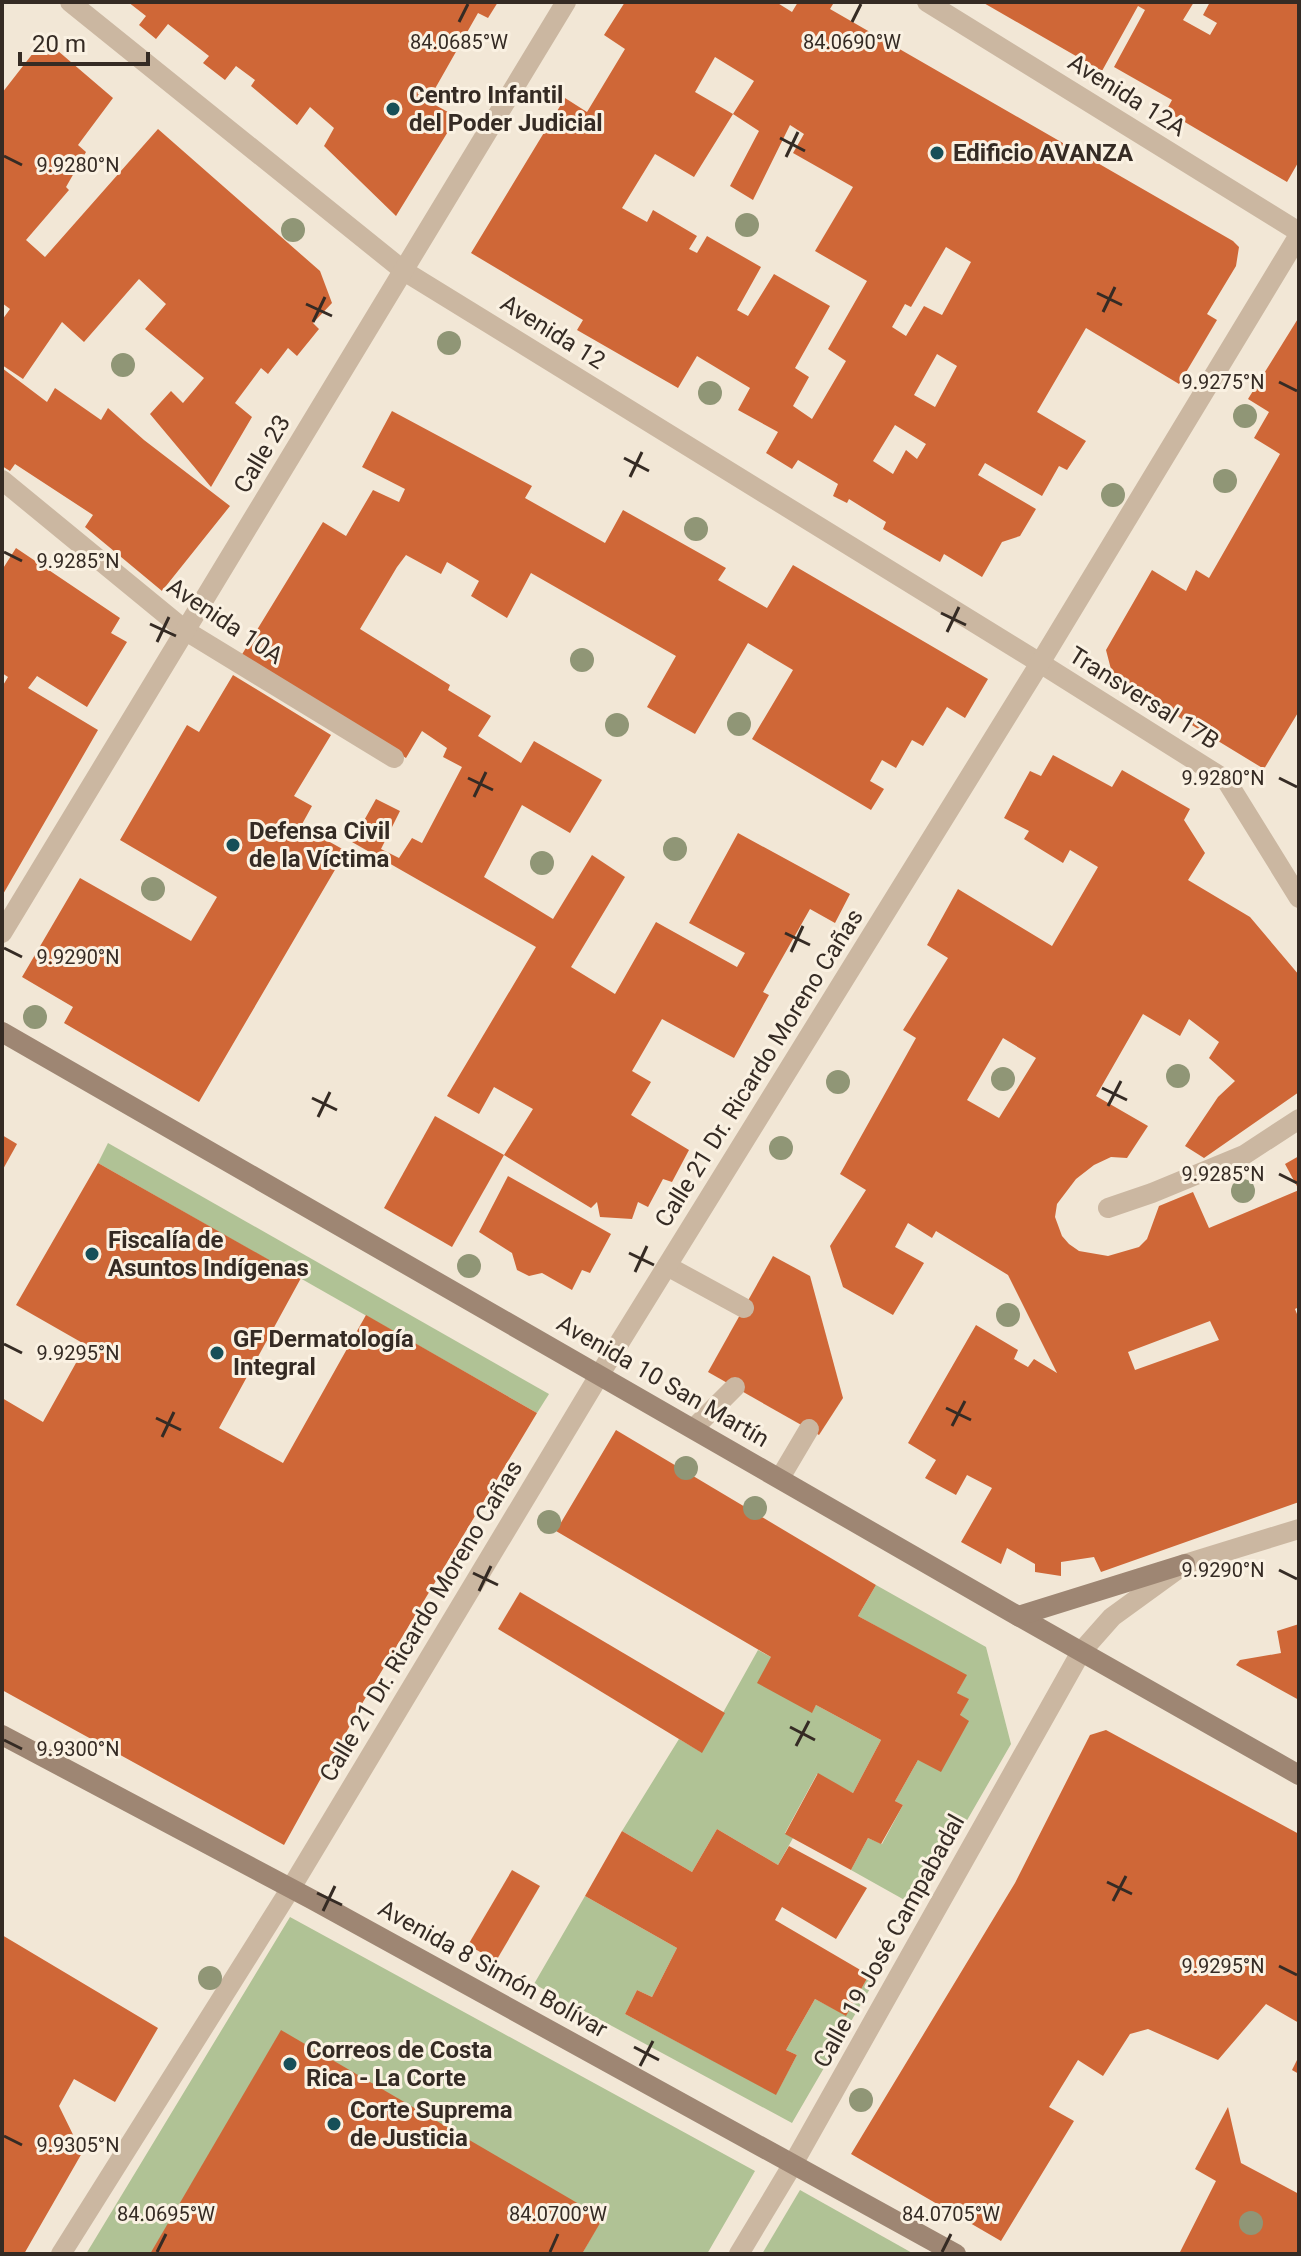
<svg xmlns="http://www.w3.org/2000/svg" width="1301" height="2256" font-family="Roboto,sans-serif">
<rect width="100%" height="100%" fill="#f2e7d6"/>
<!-- green -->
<g fill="#b0c295">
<path d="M108,1143L549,1394L537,1413L98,1163Z"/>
<path d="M876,1585L986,1647L1011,1744L917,1907L851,1870L868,1838L882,1844L903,1805L895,1801L918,1760L960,1715L968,1699L957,1693L966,1676L858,1616Z"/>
<path d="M758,1650L771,1657L812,1712L816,1705L881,1740L853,1793L817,1774L785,1833L793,1838L778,1865L717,1829L692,1872L622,1831L679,1739L701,1752Z"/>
<path d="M585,1896L677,1948L652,1997L637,1990L625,2014L776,2094L797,2055L786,2050L815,1999L846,2015L869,1975L875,1980L792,2123L534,1984Z"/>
<path d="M290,1917L755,2171L707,2254H582L602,2218L150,2254H86Z"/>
<path d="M800,2190L914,2254H762Z"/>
</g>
<!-- building -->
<g fill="#cf6737" fill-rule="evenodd">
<path d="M128,2H498L488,18L478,13L428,101L457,117L396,216L324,146L334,128L310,107L297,125L251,86L255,80L236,66L225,80L203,63L209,56L168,24L156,39L139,25L146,16Z"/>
<path d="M625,2H776L792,12L798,2H830L833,4L830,9L1233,241L1239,247L1236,266L1207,314L1217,320L1179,384L1086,328L1037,412L1086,441L1067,470L1059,466L1042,496L985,463L978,475L1036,509L1020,536L1002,542L982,577L944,554L940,562L883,529L886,522L849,499L847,503L833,496L838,484L798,460L792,469L766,453L778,432L738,410L750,388L697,356L678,388L577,330L583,320L471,253L565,98L587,112L625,49L604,35ZM715,57L754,81L733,114L759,131L730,186L753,200L790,125L804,134L793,153L853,187L815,251L867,281L828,349L846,361L812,419L793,406L809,377L795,368L830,306L774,274L748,316L737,310L761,267L707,236L697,253L689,249L697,236L653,210L647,222L622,208L655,154L694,177L733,114L695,92ZM946,247L971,262L942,315L924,306L906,336L892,327L905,304L911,307ZM937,354L957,366L935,407L914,395ZM895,425L926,444L917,459L906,450L893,474L873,461Z"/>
<path d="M982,2H1194L1183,20L1210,35L1217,23L1203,15L1210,2H1299V161L1287,182L1166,111L1172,100L1114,67L1145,10L1138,6L1102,71Z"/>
<path d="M44,39L113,98L78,145L86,152L66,187L69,190L26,240L45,257L158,129L320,271L332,303L313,323L319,329L297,356L288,348L268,374L261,368L235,403L252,417L211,487L150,414L171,391L183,403L204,378L145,329L166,304L139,279L84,342L62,322L23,379L2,365V320L10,309L2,303V93Z"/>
<path d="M1299,317V711L1264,769L1113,677L1106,650L1152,570L1186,591L1196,570L1209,578L1280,454L1254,438L1269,412L1248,399Z"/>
<path d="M2,368L47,402L55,388L101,420L108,408L144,440L230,506L162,591L85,527L93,515L15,464L10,471L2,466Z"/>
<path d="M392,411L532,486L525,498L605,543L623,510L726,568L718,580L767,608L793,565L988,679L965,718L947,707L923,746L912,740L896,768L882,760L870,781L884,789L871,810L752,739L793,670L748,643L695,734L647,707L676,656L531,573L507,618L471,596L479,581L447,562L441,574L406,555L397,567L360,629L450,685L448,690L491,716L478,736L521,763L534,741L602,780L570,833L522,805L484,877L553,919L592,855L625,877L571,967L615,994L656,922L737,967L745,953L689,923L738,833L850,894L835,923L810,909L763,992L769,995L734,1058L662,1019L632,1071L651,1082L631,1115L689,1150L672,1182L663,1179L648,1207L638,1202L632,1219L600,1217L597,1202L591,1208L504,1155L533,1109L494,1087L479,1114L447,1096L536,947L352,842L376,799L400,811L381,849L399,858L412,838L422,843L462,767L443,757L447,748L422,731L406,758L241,656L323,522L346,536L373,490L399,502L405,489L362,467Z"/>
<path d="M16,548L120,618L111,633L127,642L87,707L37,676L28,688L98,730L2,896V687L8,677L2,673V570Z"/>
<path d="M233,675L331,735L294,796L312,806L301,826L346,851L199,1102L64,1023L73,1007L22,977L80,878L191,941L217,897L120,840L187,725L199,732Z"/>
<path d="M1053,755L1112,787L1122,770L1190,809L1184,820L1205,853L1188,880L1250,917L1299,975V1092L1204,1158L1185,1146L1218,1097L1235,1081L1209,1058L1219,1042L1189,1019L1180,1036L1143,1014L1096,1096L1148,1126L1127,1158L1111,1157L1094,1165L1076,1179L1057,1204L1055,1217L1062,1236L1069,1244L1079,1251L1108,1256L1139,1247L1147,1239L1159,1206L1193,1192L1209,1228L1299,1190V1307L1295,1309L1299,1319V1502L1101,1572L1094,1557L1061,1562V1576L1035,1572V1564L1007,1548L1001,1564L961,1542L992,1488L967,1475L956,1495L925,1478L936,1460L908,1443L976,1325L1018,1350L1014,1359L1028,1367L1034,1359L1057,1373L1008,1275L936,1231L932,1238L908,1223L895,1247L924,1263L893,1315L843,1287L830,1246L866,1190L840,1174L916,1038L903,1030L948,958L927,945L958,889L1052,946L1098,867L1070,850L1063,863L1024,839L1029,831L1004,818L1030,771L1041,776ZM1003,1038L1036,1058L999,1118L967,1100ZM1210,1321L1219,1340L1135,1370L1128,1352Z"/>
<path d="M435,1116L504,1155L452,1247L384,1208Z"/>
<path d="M2,1135L17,1144L2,1171Z"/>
<path d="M1299,1156V1190L1285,1164Z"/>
<path d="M98,1163L301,1278L219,1428L283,1463L366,1315L537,1413L363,1702L284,1845L2,1690V1398L43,1422L86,1345L16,1305Z"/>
<path d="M508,1176L611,1234L590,1273L582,1270L572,1290L542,1273L529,1276L517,1270L512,1253L479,1232Z"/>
<path d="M773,1256L810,1276L843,1398L819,1435L708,1372Z"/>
<path d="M616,1430L876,1585L858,1616L967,1675L957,1693L969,1699L960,1715L969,1721L941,1772L918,1760L895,1801L903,1805L881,1844L868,1838L851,1870L785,1834L818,1773L853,1793L881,1740L816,1705L812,1713L757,1683L771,1657L556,1531Z"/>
<path d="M520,1592L725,1713L702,1753L498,1629Z"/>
<path d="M1299,1624V1700L1236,1665L1240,1660L1281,1653L1277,1631Z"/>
<path d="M1106,1730L1299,1834V2023L1266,2004L1218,2060L1148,2029L1130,2034L1103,2076L1078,2060L1049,2107L1074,2121L1001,2241L851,2154L1015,1883L1090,1735Z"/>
<path d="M717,1829L778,1865L789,1846L867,1888L836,1939L782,1907L775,1920L869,1975L846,2016L815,1999L786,2050L797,2055L776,2095L625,2014L637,1990L652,1997L677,1948L585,1896L622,1831L692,1872Z"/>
<path d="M512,1870L540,1886L496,1961L468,1945Z"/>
<path d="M2,1935L158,2028L115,2102L74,2079L59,2106L82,2153L24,2254H2Z"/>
<path d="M281,2030L603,2218L582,2254H150Z"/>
<path d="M1299,2056V2074L1292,2070Z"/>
<path d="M1228,2107L1241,2163L1299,2194V2254H1179L1216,2181L1195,2169Z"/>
</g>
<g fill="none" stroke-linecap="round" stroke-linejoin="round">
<!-- lane -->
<g stroke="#cbb7a1" stroke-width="20">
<path d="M2,480L186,631L394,758"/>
<path d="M667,1266L744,1308"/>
<path d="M694,1428L735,1387"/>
<path d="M780,1478L809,1429"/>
</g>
<!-- street -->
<g stroke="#cbb7a1" stroke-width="20">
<path d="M70,2L404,271L1040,663L1226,780L1299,898"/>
<path d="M927,2L1299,232"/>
<path d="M2,933L566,2"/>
<path d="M1108,1208L1152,1193L1244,1155L1299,1119"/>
<path d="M61,2254L291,1888L600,1374L1040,663L1299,235"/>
<path d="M739,2254L793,2164L1081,1652L1112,1617L1185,1564L1299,1529"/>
</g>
<!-- secondary -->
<g stroke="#9e8673" stroke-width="20">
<path d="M2,1032L1018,1616L1299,1775"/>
<path d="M1018,1616L1185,1564"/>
<path d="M2,1735L313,1900L956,2254"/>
</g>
</g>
<!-- trees -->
<g fill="#909676">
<circle cx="747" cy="225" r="12"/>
<circle cx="293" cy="230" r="12"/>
<circle cx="449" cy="343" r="12"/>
<circle cx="123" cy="365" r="12"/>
<circle cx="710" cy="393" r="12"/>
<circle cx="1245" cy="416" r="12"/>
<circle cx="1225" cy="481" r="12"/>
<circle cx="1113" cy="495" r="12"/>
<circle cx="696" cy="529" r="12"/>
<circle cx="582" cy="660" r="12"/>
<circle cx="739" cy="724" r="12"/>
<circle cx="617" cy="725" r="12"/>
<circle cx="675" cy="849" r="12"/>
<circle cx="542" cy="863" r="12"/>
<circle cx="153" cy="889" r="12"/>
<circle cx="35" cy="1017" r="12"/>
<circle cx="1178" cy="1076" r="12"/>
<circle cx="1003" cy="1079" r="12"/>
<circle cx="838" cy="1082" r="12"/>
<circle cx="781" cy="1148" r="12"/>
<circle cx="1243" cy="1191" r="12"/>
<circle cx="469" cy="1266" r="12"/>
<circle cx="1008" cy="1315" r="12"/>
<circle cx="686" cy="1468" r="12"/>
<circle cx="755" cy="1508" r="12"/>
<circle cx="549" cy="1522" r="12"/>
<circle cx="210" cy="1978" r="12"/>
<circle cx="861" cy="2100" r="12"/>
<circle cx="1251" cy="2223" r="12"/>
</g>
<!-- ticks -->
<path fill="none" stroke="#352b24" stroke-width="3" d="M459,22L468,4M852,22L861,4M780,138L805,151M4,156L22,165M786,157L798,132M1097,293L1122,305M306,304L332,316M1103,312L1115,287M313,322L325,297M1279,382L1297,391M624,458L649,471M630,477L642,452M4,552L22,561M941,613L966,625M150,624L176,636M947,632L959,607M157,642L169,617M468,778L493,790M1279,778L1297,787M474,797L486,772M785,933L810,945M4,948L22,957M791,952L803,926M1102,1088L1127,1100M312,1098L337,1110M1108,1106L1121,1081M318,1117L330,1092M1279,1174L1297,1183M629,1253L654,1265M635,1272L647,1246M4,1344L22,1353M946,1408L971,1420M156,1418L181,1430M952,1426L965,1401M162,1437L174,1412M1279,1570L1297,1579M473,1573L498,1585M479,1591L491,1566M790,1727L815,1740M4,1740L22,1749M796,1746L809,1721M1107,1882L1132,1894M317,1893L342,1905M1113,1901L1126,1876M323,1911L335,1886M1279,1966L1297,1975M634,2047L659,2060M640,2066L653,2041M4,2136L22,2145M157,2252L166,2234M550,2252L558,2234M942,2252L951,2234"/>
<!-- markers -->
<g fill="#174f58" stroke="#faf1e2" stroke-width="3">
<circle cx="393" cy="109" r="8"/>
<circle cx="937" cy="153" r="8"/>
<circle cx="233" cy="845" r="8"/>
<circle cx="92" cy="1254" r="8"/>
<circle cx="217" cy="1353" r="8"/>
<circle cx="290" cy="2064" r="8"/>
<circle cx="334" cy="2124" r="8"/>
</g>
<g text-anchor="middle" stroke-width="6" stroke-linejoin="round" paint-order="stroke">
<!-- poi labels -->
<g font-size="24" font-weight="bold" fill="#352b24" stroke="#faf1e2" text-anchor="start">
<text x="409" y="103">Centro Infantil<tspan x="409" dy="28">del Poder Judicial</tspan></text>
<text x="953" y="161">Edificio AVANZA</text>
<text x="249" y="839">Defensa Civil<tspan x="249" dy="28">de la Víctima</tspan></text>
<text x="108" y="1248">Fiscalía de<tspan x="108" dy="28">Asuntos Indígenas</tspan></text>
<text x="233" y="1347">GF Dermatología<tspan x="233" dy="28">Integral</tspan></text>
<text x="306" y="2058">Correos de Costa<tspan x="306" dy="28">Rica - La Corte</tspan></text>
<text x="350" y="2118">Corte Suprema<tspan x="350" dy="28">de Justicia</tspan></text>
</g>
<!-- street labels -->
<g font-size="24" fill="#352b24" stroke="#faf1e2">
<text transform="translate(1127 95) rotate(32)" y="8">Avenida 12A</text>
<text transform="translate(553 332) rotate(32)" y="8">Avenida 12</text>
<text transform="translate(262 454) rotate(-59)" y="8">Calle 23</text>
<text transform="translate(225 621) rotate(34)" y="8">Avenida 10A</text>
<text transform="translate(1144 698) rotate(32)" y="8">Transversal 17B</text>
<text transform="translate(759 1068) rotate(-58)" y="8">Calle 21 Dr. Ricardo Moreno Cañas</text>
<text transform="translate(663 1381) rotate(30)" y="8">Avenida 10 San Martín</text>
<text transform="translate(421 1621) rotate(-59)" y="8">Calle 21 Dr. Ricardo Moreno Cañas</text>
<text transform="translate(889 1941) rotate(-61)" y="8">Calle 19 José Campabadal</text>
<text transform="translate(493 1969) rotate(29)" y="8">Avenida 8 Simón Bolívar</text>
</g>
</g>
<g font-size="20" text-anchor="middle" fill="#352b24" stroke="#faf1e2" stroke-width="6" stroke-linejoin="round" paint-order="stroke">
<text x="459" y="49">84.0685°W</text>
<text x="852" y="49">84.0690°W</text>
<text x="78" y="172">9.9280°N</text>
<text x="1223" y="389">9.9275°N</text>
<text x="78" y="568">9.9285°N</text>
<text x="1223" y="785">9.9280°N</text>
<text x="78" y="964">9.9290°N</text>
<text x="1223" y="1181">9.9285°N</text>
<text x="78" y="1360">9.9295°N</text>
<text x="1223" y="1577">9.9290°N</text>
<text x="78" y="1756">9.9300°N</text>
<text x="1223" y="1973">9.9295°N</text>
<text x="78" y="2152">9.9305°N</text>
<text x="166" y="2221">84.0695°W</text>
<text x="558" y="2221">84.0700°W</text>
<text x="951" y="2221">84.0705°W</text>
</g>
<!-- border -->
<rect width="1301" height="2256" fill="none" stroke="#352b24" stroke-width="8"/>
<!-- scale -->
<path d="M20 52v12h128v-12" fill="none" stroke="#352b24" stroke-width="4"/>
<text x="32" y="52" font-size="24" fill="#352b24" stroke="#faf1e2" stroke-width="6" paint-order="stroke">20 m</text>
</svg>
